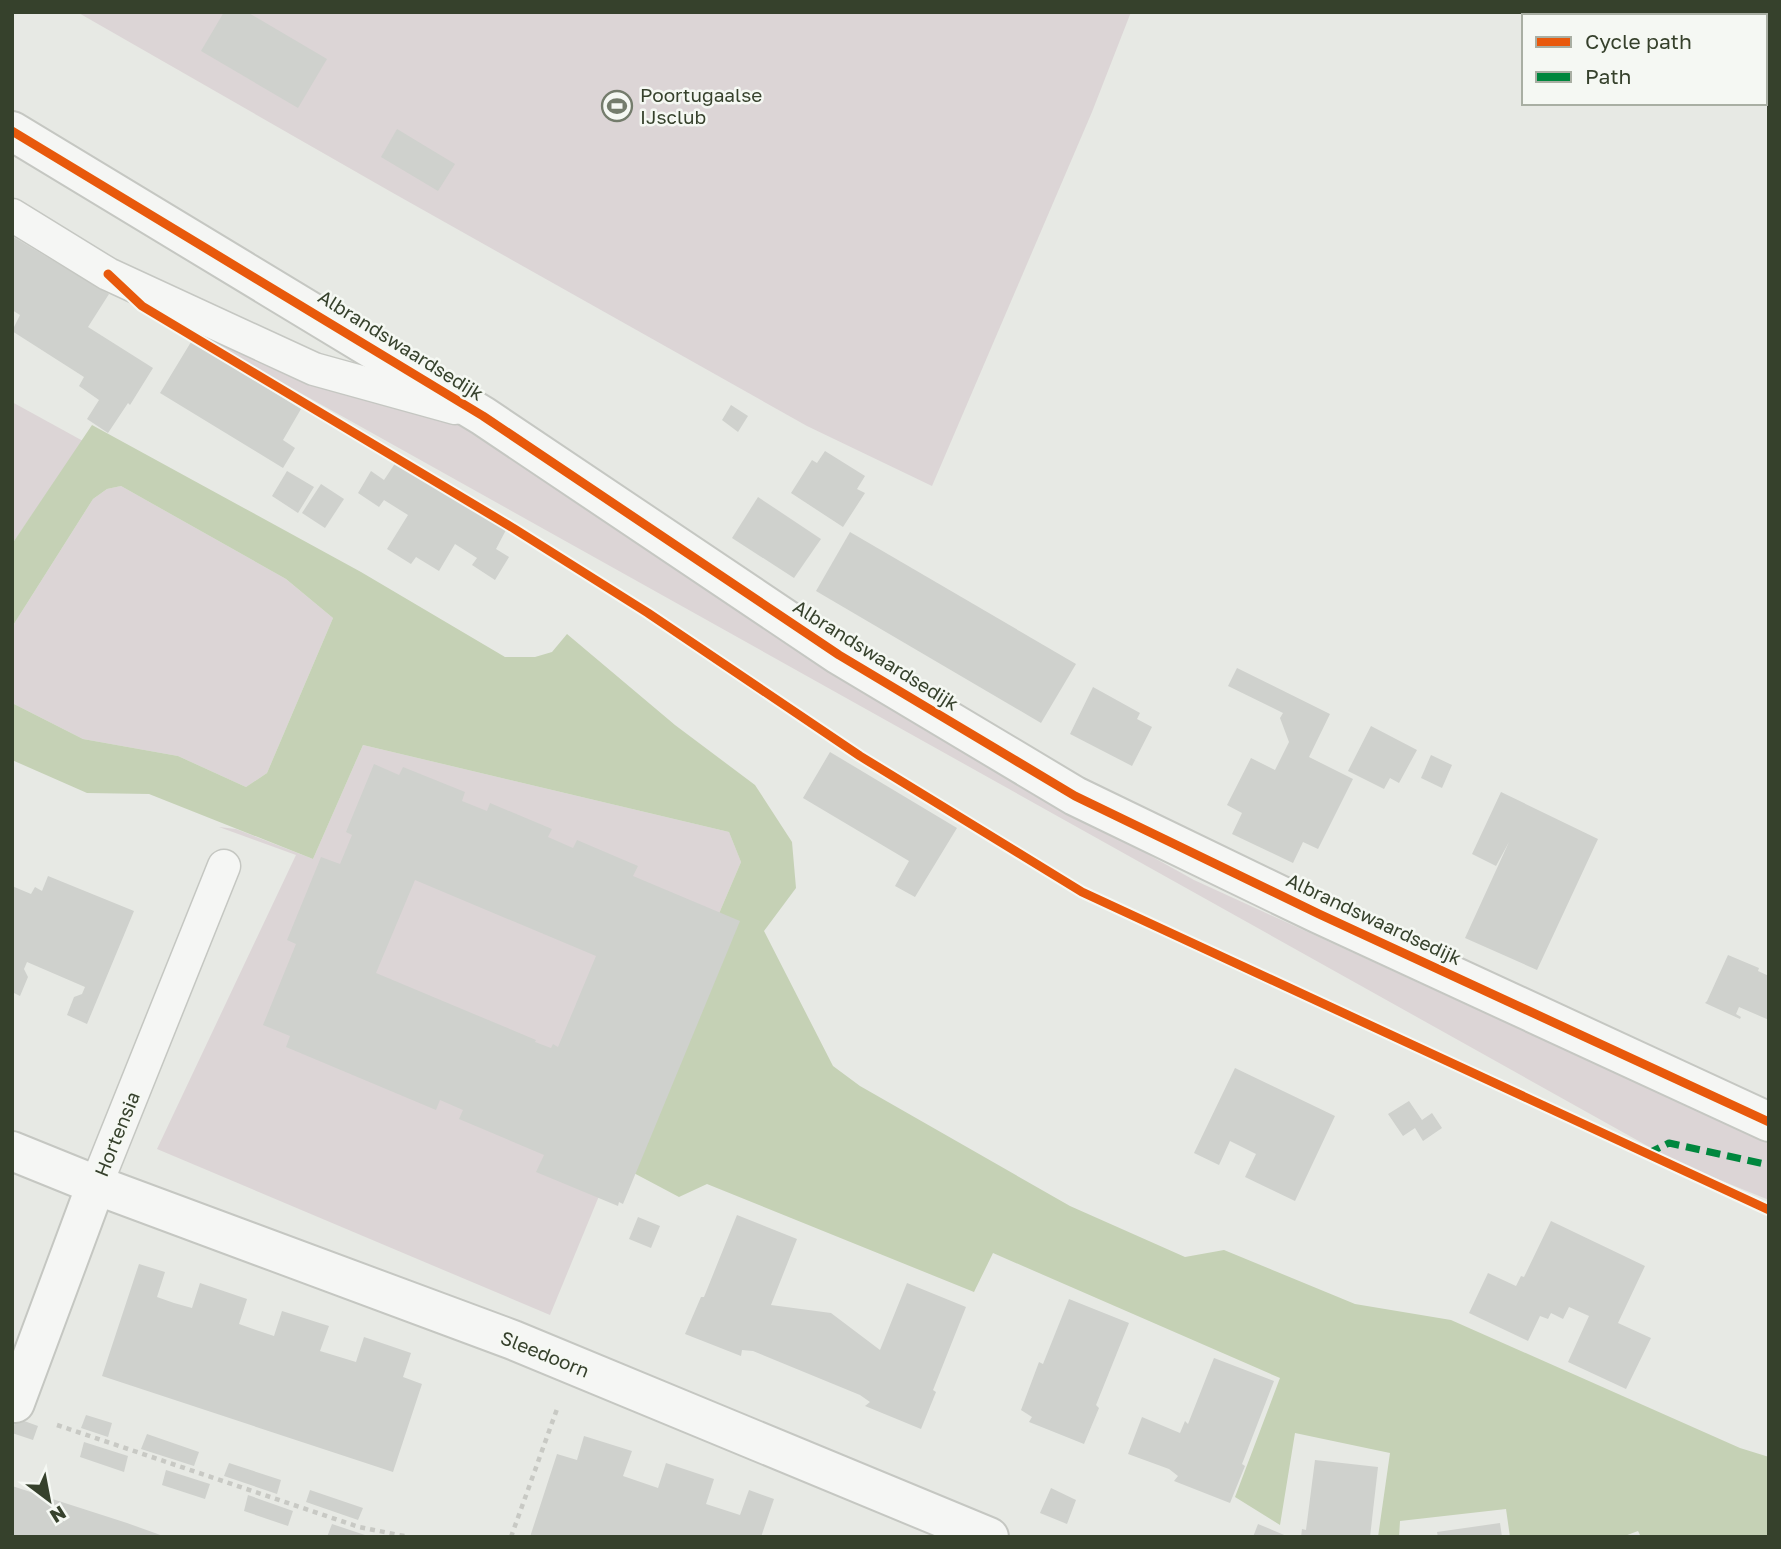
<svg xmlns="http://www.w3.org/2000/svg" width="1781" height="1549" font-family="'Golos Text',sans-serif">
<rect width="100%" height="100%" fill="#e7e9e4"/>
<!-- green -->
<g fill="#dcd5d6">
<path d="M77,12H1131L1092,112L932,486L807,426L393,193Z"/>
<path d="M144,302L464,425L926,731L1194,880L1769,1143V1200L1678,1163L238,358Z"/>
<path d="M12,402L83,441L12,544Z"/>
<path d="M121,486L286,579L333,618L267,773L246,787L178,756L83,739L12,703V627L93,499L107,489Z"/>
<path d="M363,745L729,832L741,862L613,1162L550,1315L157,1149L296,855L219,827L236,829L313,859Z"/>
</g>
<!-- water -->
<path fill="#c5d1b5" d="M92,425L361,572L505,657H535L552,652L567,634L675,725L755,785L792,842L796,888L764,931L833,1066L860,1086L1070,1206L1185,1257L1224,1250L1355,1304L1451,1320L1740,1448L1769,1457V1537H1641L1638,1531L1622,1537H1510L1506,1509L1400,1521L1399,1537H1378L1390,1453L1295,1433L1280,1525L1235,1497L1280,1378L993,1253L974,1292L707,1184L679,1197L613,1162L741,862L729,832L363,745L313,859L149,794L87,793L12,760V703L83,739L178,756L246,787L267,773L333,618L286,579L121,486L107,489L93,499L12,627V544Z"/>
<!-- building -->
<g fill="#cfd1cd" fill-rule="evenodd">
<path d="M224,12H247L327,59L298,108L201,51Z"/>
<path d="M397,129L455,164L438,191L381,157Z"/>
<path d="M12,236L109,294L88,327L153,368L130,405L128,403L108,433L87,419L99,400L79,386L84,377L12,331L20,315L12,310Z"/>
<path d="M191,342L301,409L283,440L295,448L283,468L160,393Z"/>
<path d="M731,405L748,416L738,432L722,420Z"/>
<path d="M825,451L865,476L857,489L865,493L843,527L791,493L812,460L817,463Z"/>
<path d="M396,462L506,530L496,549L509,557L495,580L472,565L477,558L455,544L439,571L416,557L411,564L387,549L408,515L384,500L379,507L358,493L371,471L384,480Z"/>
<path d="M287,471L314,487L298,513L272,496Z"/>
<path d="M321,484L344,499L325,528L302,513Z"/>
<path d="M758,497L821,539L794,578L732,538Z"/>
<path d="M850,532L1076,664L1041,723L816,591Z"/>
<path d="M1237,668L1330,714L1309,757L1353,779L1318,849L1303,842L1293,863L1232,834L1242,813L1227,805L1251,758L1275,770L1289,742L1280,718L1283,713L1228,686Z"/>
<path d="M1093,687L1140,713L1137,719L1152,727L1132,766L1070,734Z"/>
<path d="M1371,726L1417,750L1399,783L1390,778L1384,789L1348,771Z"/>
<path d="M830,752L957,828L915,897L895,886L909,861L803,798Z"/>
<path d="M1431,755L1452,765L1442,788L1421,778Z"/>
<path d="M374,764L399,775L403,767L465,792L462,801L487,811L490,803L552,829L548,837L573,848L577,840L638,866L633,876L740,921L623,1204L619,1202L618,1206L536,1172L544,1155L459,1119L463,1110L440,1100L436,1110L286,1047L290,1036L263,1025L296,944L287,940L321,857L340,864L352,835L346,832ZM415,880L596,956L558,1047L553,1044L551,1048L535,1042L536,1040L376,973Z"/>
<path d="M1501,792L1598,839L1537,970L1465,938L1509,842L1496,866L1472,854Z"/>
<path d="M48,876L134,911L87,1024L67,1015L74,997L82,994L85,987L27,962L24,969L28,977L20,996L12,992V886L31,894L35,887L42,891Z"/>
<path d="M1728,955L1759,968L1758,971L1769,976V1020L1739,1007L1736,1014L1741,1017L1740,1019L1705,1003L1707,1001Z"/>
<path d="M1235,1068L1335,1116L1295,1201L1245,1177L1256,1154L1230,1141L1219,1165L1194,1153Z"/>
<path d="M1409,1101L1422,1120L1432,1113L1442,1128L1423,1141L1415,1128L1403,1136L1388,1114Z"/>
<path d="M737,1215L797,1239L771,1305L831,1313L880,1350L907,1283L966,1307L933,1390L936,1392L921,1429L865,1406L870,1402L860,1395L753,1351L742,1350L741,1356L685,1334L701,1297H704Z"/>
<path d="M638,1217L660,1226L651,1248L629,1239Z"/>
<path d="M1551,1221L1645,1266L1618,1323L1651,1338L1626,1389L1568,1362L1589,1316L1569,1307L1563,1319L1551,1313L1548,1319L1540,1316L1528,1341L1469,1313L1488,1273L1516,1286L1521,1276L1524,1277Z"/>
<path d="M139,1264L165,1272L157,1297L174,1303L192,1308L200,1283L247,1299L239,1324L256,1330L274,1336L282,1311L329,1326L320,1351L356,1362L364,1337L411,1353L403,1377L422,1384L393,1472L102,1376Z"/>
<path d="M1069,1299L1129,1323L1096,1405L1099,1408L1084,1444L1029,1422L1032,1417L1021,1410L1039,1362L1043,1364Z"/>
<path d="M1214,1358L1274,1381L1242,1464L1245,1466L1230,1503L1174,1481L1178,1476L1169,1469L1128,1454L1142,1417L1180,1433L1185,1421L1188,1424Z"/>
<path d="M86,1415L112,1423L108,1437L81,1428Z"/>
<path d="M16,1418L38,1426L33,1440L12,1433Z"/>
<path d="M147,1434L199,1452L194,1466L141,1449Z"/>
<path d="M584,1436L632,1451L623,1476L658,1488L666,1463L714,1479L706,1504L740,1515L749,1490L774,1499L761,1537H530L557,1454L577,1460Z"/>
<path d="M84,1442L128,1456L124,1472L80,1457Z"/>
<path d="M1315,1460L1378,1467L1370,1537H1301L1302,1529L1306,1530Z"/>
<path d="M229,1463L281,1480L277,1494L224,1476Z"/>
<path d="M166,1470L210,1484L205,1499L162,1485Z"/>
<path d="M12,1486L127,1523L166,1537H12Z"/>
<path d="M1051,1488L1076,1500L1067,1524L1040,1513Z"/>
<path d="M310,1490L363,1508L358,1520L306,1502Z"/>
<path d="M248,1495L293,1511L288,1526L244,1511Z"/>
<path d="M1500,1523L1502,1537H1438L1437,1532Z"/>
<path d="M332,1524L368,1536V1537H327Z"/>
<path d="M1258,1524L1289,1537H1253Z"/>
</g>
<g fill="none" stroke-linecap="round" stroke-linejoin="round">
<!-- service casing -->
<g stroke="#c5c7c2" stroke-width="35">
<g id="service">
<path d="M12,215L108,274L314,369L455,408"/>
<path d="M96,1185L224,866"/>
</g>
</g>
<!-- minor casing -->
<g stroke="#c5c7c2" stroke-width="42">
<g id="minor">
<path d="M12,131L483,416L839,655L1075,796L1319,914L1769,1122"/>
<path d="M12,1151L96,1185L513,1340L989,1537"/>
<path d="M15,1403L96,1185"/>
</g>
</g>
<!-- path -->
<g stroke="#c8c9c4" stroke-width="4.5" stroke-dasharray="5 5" stroke-linecap="butt">
<path d="M57,1425L359,1527L409,1537"/>
<path d="M511,1537L557,1409"/>
</g>
<!-- service -->
<use href="#service" stroke="#f5f6f4" stroke-width="32"/>
<!-- minor -->
<use href="#minor" stroke="#f5f6f4" stroke-width="38"/>
<!-- quiet -->
<path stroke="#00873e" stroke-width="7" stroke-dasharray="14 7" stroke-linecap="butt" d="M1647,1154L1669,1143L1769,1165"/>
<!-- cycleway casing -->
<g stroke="#f5f8f3" stroke-width="13">
<g id="cycleway">
<path d="M12,131L483,416L839,655L1075,796L1319,914L1769,1122"/>
<path d="M108,274L142,306L513,528L648,613L860,756L1082,892L1769,1210"/>
</g>
</g>
<!-- cycleway -->
<use href="#cycleway" stroke="#e8590c" stroke-width="9"/>
</g>
<!-- icons -->
<defs>
<g id="stadium-ring" transform="scale(1.575)"><circle r="9.5" fill="#f5f8f3" stroke="#747c6c" stroke-width="1.5"/><path d="M0-5a6.5 5 0 1 0 0 10a6.5 5 0 1 0 0-10ZM-3.5-1.8h7v3.6h-7Z" fill="#747c6c"/></g>
</defs>
<g fill-rule="evenodd">
<use href="#stadium-ring" x="617" y="106"/>
</g>
<g text-anchor="middle" stroke-width="5" stroke-linejoin="round" paint-order="stroke">
<!-- poi labels -->
<g font-size="19" fill="#36412c" stroke="#f5f8f3" text-anchor="start">
<text x="640" y="102">Poortugaalse<tspan x="640" dy="22">IJsclub</tspan></text>
</g>
<!-- street labels -->
<g font-size="19" fill="#36412c" stroke="#f5f8f3">
<text transform="translate(401 345) rotate(32)" y="7">Albrandswaardsedijk</text>
<text transform="translate(876 655) rotate(32)" y="7">Albrandswaardsedijk</text>
<text transform="translate(1374 919) rotate(25)" y="7">Albrandswaardsedijk</text>
<text transform="translate(117 1134) rotate(-68)" y="7">Hortensia</text>
<text transform="translate(545 1354) rotate(22)" y="7">Sleedoorn</text>
</g>
</g>
<!-- border -->
<rect width="1781" height="1549" fill="none" stroke="#36412c" stroke-width="28"/>
<!-- legend -->
<rect x="1522" y="14" width="245" height="91" fill="#f5f8f3" stroke="#a9afa3" stroke-width="2"/>
<rect x="1536" y="37" width="35" height="10" fill="#e8590c" stroke="#a9afa3" stroke-width="2"/>
<text x="1585" y="49" font-size="21" fill="#36412c">Cycle path</text>
<rect x="1536" y="72" width="35" height="10" fill="#00873e" stroke="#a9afa3" stroke-width="2"/>
<text x="1585" y="84" font-size="21" fill="#36412c">Path</text>
<!-- north arrow -->
<g transform="translate(49 1500) rotate(148)" stroke="#f5f8f3" stroke-width="5" paint-order="stroke">
<path d="M0-5L12 26L0 18L-12 26Z" fill="#36412c"/>
<text y="-10" font-size="19" font-weight="bold" text-anchor="middle" fill="#36412c">N</text>
</g>
</svg>
